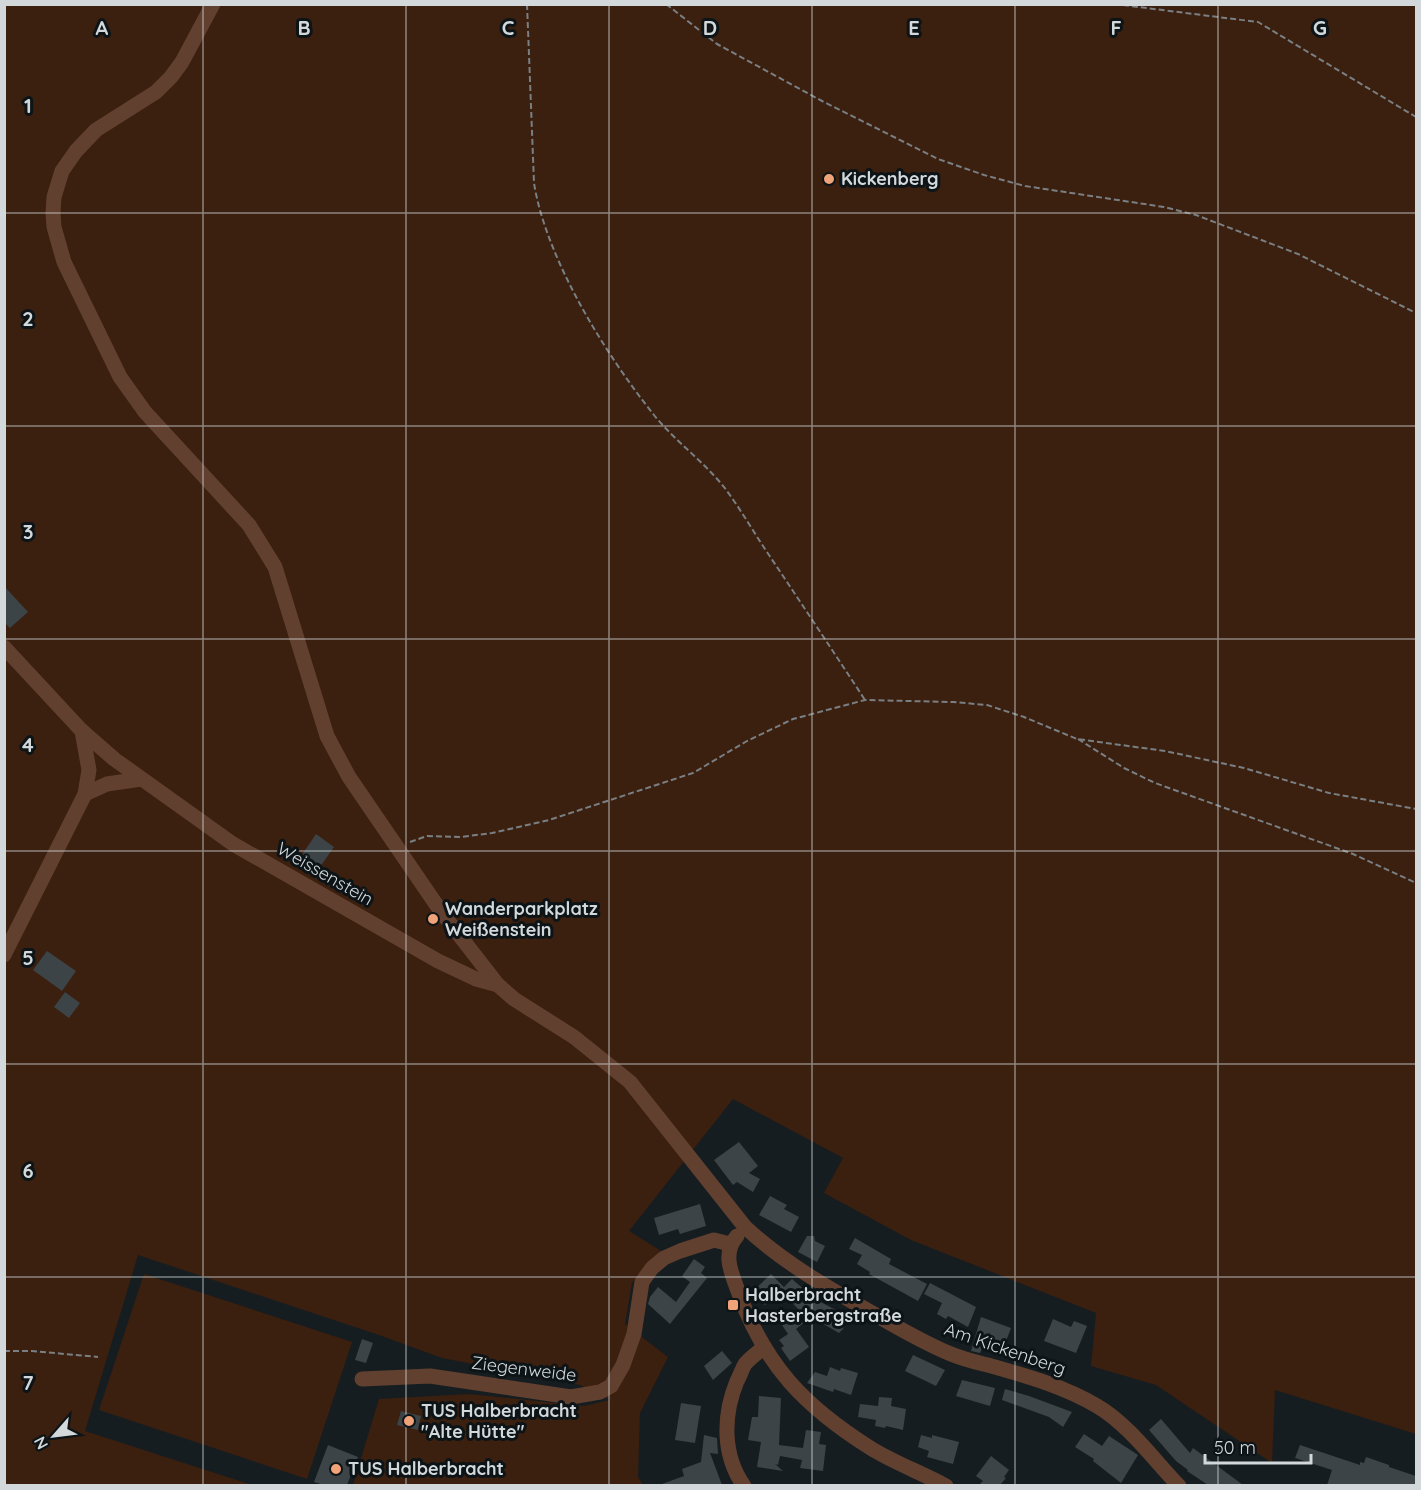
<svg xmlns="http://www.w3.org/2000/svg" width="1421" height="1490" font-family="Quicksand,sans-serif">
<rect width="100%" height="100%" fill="#161d20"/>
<!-- green -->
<g fill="#3b1f0f">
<path d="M5,5H1416V1434L1275,1390L1272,1463L1156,1385L1091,1366L1096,1313L911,1240L824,1193L843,1158L733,1099L629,1231L661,1251L646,1265L632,1283L625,1324L668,1357L640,1413L638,1477L643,1485H353L379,1399L469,1394L584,1406L610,1400L580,1385L442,1358L379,1335L138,1255L85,1431L252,1485L5,1486Z"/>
<path d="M144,1274L352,1342L307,1479L99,1410Z"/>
</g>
<!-- building -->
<g fill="#3c4447">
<path d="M4,586L28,612L10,628L4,622Z"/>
<path d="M316,834L334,847L315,874L297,862Z"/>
<path d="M47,951L76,971L62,991L33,970Z"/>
<path d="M65,992L80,1003L69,1018L54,1007Z"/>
<path d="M739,1142L758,1166L749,1173L760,1179L753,1192L737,1182L733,1185L714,1160Z"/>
<path d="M770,1196L787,1205L784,1209L799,1217L791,1232L759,1215Z"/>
<path d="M700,1204L706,1226L680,1234L678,1229L659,1235L654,1218Z"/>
<path d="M807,1236H814L815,1241L825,1246L817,1262L798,1252Z"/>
<path d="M855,1238L891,1259L889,1264L927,1284L918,1301L869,1274L870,1272L857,1264L862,1255L849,1249Z"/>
<path d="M694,1259L705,1267L701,1273L707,1278L670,1324L648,1304L650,1297L658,1287L676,1302L690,1282L682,1276Z"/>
<path d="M771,1274L784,1287L792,1279L815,1299L849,1317L843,1329L839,1333L811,1317L796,1329L809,1347L790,1361L781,1348L784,1346L779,1340L788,1334L782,1325L800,1311L783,1293L778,1297L776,1295L765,1305L752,1292Z"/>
<path d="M930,1283L976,1307L968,1327L948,1316L946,1319L937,1314L942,1303L924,1294Z"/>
<path d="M981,1317L1011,1328L1003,1349L985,1342L980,1353L971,1351Z"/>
<path d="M1053,1319L1071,1327L1074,1321L1087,1326L1076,1353L1044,1341Z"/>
<path d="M362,1339L373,1343L366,1363L355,1360Z"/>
<path d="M722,1351L732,1363L713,1380L704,1366Z"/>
<path d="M913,1355L945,1370L936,1386L905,1371Z"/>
<path d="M830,1367L840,1371L841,1368L858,1373L851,1395L834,1389L833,1392L807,1383L815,1372L827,1376Z"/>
<path d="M962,1380L995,1388L990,1406L956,1396Z"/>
<path d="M1005,1389L1029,1396L1072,1412L1063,1427L1049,1417L1002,1400Z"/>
<path d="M759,1396L781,1398L779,1445L803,1448L806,1430L821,1432L819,1444L826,1445L823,1471L800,1468L802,1460L780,1456L778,1465L775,1464L783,1471L757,1467L761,1442L748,1440L752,1417H758Z"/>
<path d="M879,1397L892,1398L891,1406L906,1409L903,1430L886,1426L885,1428L875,1426L876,1420L858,1417L860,1404L878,1406Z"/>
<path d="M681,1403L701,1406L695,1443L675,1440Z"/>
<path d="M401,1411L421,1416L418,1430L397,1425Z"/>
<path d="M1161,1419L1190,1453L1193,1448L1243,1485H1208L1187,1471L1188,1470L1176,1461L1149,1430Z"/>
<path d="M1084,1434L1102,1446L1109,1436L1138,1455L1121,1483L1093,1461L1094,1459L1075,1447Z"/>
<path d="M704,1435L717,1438L718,1454L710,1453L722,1485H663L662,1484L684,1476L682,1469L701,1462Z"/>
<path d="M921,1435L932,1438V1435L959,1442L953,1464L927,1457L929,1451L918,1447Z"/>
<path d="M328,1445L358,1457L347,1485H324L314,1482Z"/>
<path d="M1300,1445L1360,1465V1462L1364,1463L1366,1457L1389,1465V1467L1416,1476V1485H1327L1332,1470L1295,1458Z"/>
<path d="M991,1456L1009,1470L1004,1477L1006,1478L1000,1485H979L983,1481L976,1476Z"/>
</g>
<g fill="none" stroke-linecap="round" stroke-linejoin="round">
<!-- path -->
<g stroke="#797f82" stroke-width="2" stroke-dasharray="6 3" stroke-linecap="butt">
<path d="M527,4L534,183C546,259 606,355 654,415C675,441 703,461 724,487C740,508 754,533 769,555C801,603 833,651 865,700"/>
<path d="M666,4L717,44L822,101L938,159L984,175L1025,186L1164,207L1196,215L1298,254L1416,313"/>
<path d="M1114,4L1258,22L1416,117"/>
<path d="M1078,739L1124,768L1155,783L1353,854L1416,883"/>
<path d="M410,842L427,836L461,837L492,833L549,820L693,773L747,741L793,719L865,700L953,702L987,705L1024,717L1077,739L1165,751L1244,768L1329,793L1416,809"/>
<path d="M4,1351H32L98,1357"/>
</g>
<!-- minor -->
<g stroke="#62402f" stroke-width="15">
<path d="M213,4L182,62L171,77L156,92L96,130L76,151L62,171L54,197L53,213L54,227L64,262L120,377L145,412L249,525L275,567L327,736L349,777L442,913L498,985L514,999L574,1037L630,1082L745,1227C784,1263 828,1288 874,1314C899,1328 924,1343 951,1354C965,1360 980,1363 995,1367C1030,1377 1065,1387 1097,1406C1128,1424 1154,1460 1179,1486"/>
<path d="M4,647L82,731L114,759L233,844L438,961L476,979L498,985"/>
<path d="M82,731L89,770L85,794"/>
<path d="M4,955L85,794L107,784L141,779"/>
<path d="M737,1236C722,1253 731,1272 738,1291C765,1366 805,1407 872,1449C895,1463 922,1473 946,1486"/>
<path d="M362,1379L430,1376L571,1397L600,1392L611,1386L623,1365L634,1334L642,1282L652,1268L664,1258L680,1251L714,1240L730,1244"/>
<path d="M744,1486C722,1455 723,1415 737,1381C740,1376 742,1369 745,1364C750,1358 757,1353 763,1348"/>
</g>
</g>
<!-- grid -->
<path fill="none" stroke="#d3d8da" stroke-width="1.5" stroke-opacity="0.55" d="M203,4V1486M406,4V1486M609,4V1486M812,4V1486M1015,4V1486M1218,4V1486M4,213H1416M4,426H1416M4,639H1416M4,851H1416M4,1064H1416M4,1277H1416"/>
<!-- markers -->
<g fill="#f0a279" stroke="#0d1417" stroke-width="2">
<circle cx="829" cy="179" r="6"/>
<circle cx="433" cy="919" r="6"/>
<rect x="727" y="1299" width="12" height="12" rx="3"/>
<circle cx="409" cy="1421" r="6"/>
<circle cx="336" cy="1469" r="6"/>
</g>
<g text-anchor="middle" stroke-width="6" stroke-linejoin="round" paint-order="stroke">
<!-- poi labels -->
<g font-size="18" font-weight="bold" fill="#d3d8da" stroke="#0d1417" text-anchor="start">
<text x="841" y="185">Kickenberg</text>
<text x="445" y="915">Wanderparkplatz<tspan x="445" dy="21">Weißenstein</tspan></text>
<text x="745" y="1301">Halberbracht<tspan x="745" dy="21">Hasterbergstraße</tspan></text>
<text x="421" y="1417">TUS Halberbracht<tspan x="421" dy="21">"Alte Hütte"</tspan></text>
<text x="348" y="1475">TUS Halberbracht</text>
</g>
<!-- street labels -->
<g font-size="18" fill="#d3d8da" stroke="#0d1417">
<text transform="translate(325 874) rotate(30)" y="6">Weissenstein</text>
<text transform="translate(1005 1349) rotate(19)" y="6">Am Kickenberg</text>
<text transform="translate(524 1369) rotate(7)" y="6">Ziegenweide</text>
</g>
</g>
<g font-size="20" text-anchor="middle" font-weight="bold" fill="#d3d8da" stroke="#0d1417" stroke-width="6" stroke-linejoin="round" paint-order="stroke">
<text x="102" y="35">A</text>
<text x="304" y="35">B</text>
<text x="508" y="35">C</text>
<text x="710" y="35">D</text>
<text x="914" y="35">E</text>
<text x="1116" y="35">F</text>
<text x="1320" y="35">G</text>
<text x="28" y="113">1</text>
<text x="28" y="326">2</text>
<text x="28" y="539">3</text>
<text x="28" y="752">4</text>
<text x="28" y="965">5</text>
<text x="28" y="1178">6</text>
<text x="28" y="1390">7</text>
</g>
<!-- border -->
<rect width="1421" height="1490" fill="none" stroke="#d3d8da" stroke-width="12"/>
<!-- north arrow -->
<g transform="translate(54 1436) rotate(242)" stroke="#0d1417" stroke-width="4.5" paint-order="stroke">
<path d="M0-4.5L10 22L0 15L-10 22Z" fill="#d3d8da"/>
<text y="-9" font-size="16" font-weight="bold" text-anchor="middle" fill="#d3d8da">N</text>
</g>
<!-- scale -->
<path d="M1205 1454v9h106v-9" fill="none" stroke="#d3d8da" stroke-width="3"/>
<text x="1214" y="1454" font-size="18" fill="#d3d8da" stroke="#0d1417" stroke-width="4.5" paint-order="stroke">50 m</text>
</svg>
